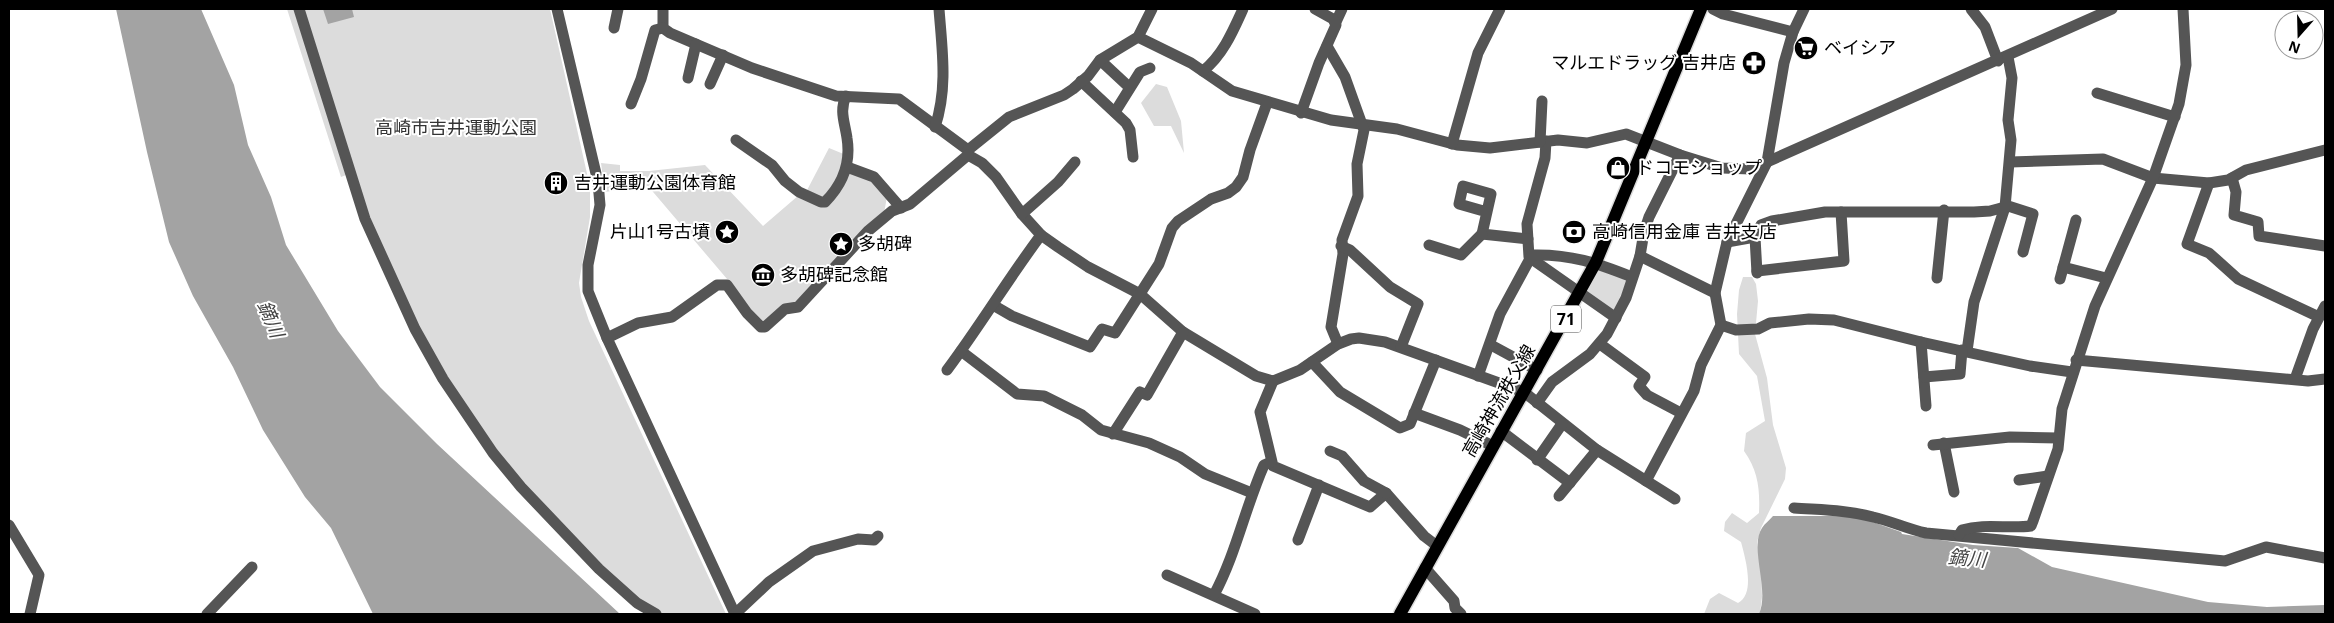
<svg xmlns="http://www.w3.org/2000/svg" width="2334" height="623" font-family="'Noto Sans','Noto Sans JP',sans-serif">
<rect width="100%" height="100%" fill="#fff"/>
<!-- green -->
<g fill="#dcdcdc">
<path d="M287,9H550L590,187V217L579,283L581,297L589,321L726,614H651L634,606L465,421L346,175L341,177Z"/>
<path d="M1156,84L1167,87L1181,121L1184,153L1171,126H1154L1141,103Z"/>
<path d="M829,148L846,155L845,168L863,174L887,197L884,213L797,304L761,324L733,286L648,186L605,192L601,163L620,165V171H649L705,165L763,226L799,195L804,196Z"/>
<path d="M1600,267L1629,280L1617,312L1586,295Z"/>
<path d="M1743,277H1752L1756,284L1758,301L1755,334L1767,378L1773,425L1786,468L1785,479L1761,528L1757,542L1761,566L1762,597L1760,613L1704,614L1710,599L1719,593L1738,603C1756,594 1745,557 1741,542L1724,531L1725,522L1732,513L1747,523L1759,513C1760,488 1758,471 1744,451L1746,433L1765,421L1757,376L1739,354L1737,314L1739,290Z"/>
</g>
<!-- water -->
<g fill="#a3a3a3">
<path d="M116,9H201L234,85L248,145L271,197L286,245L338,331L380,387L437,444L620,614H373L331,528L305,497L263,430L233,367L193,296L169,242L147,152Z"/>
<path d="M323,9H352L354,17L328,24Z"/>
<path d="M1773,516H1846L1870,521L1901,532L1902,534L1973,545L2018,548L2052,567L2208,602L2267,607L2325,605V614H1759C1770,590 1749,547 1762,528C1765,523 1770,520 1773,516Z"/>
</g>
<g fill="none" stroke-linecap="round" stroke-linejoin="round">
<!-- major casing -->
<g stroke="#dbdbdb" stroke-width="15">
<path id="major" d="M1400,614L1596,262L1701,9"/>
</g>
<!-- minor -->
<g stroke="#555" stroke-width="11">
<path d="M299,9L365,219L415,329L443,379L493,453L521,487L599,569L637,603L656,614"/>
<path d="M557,9L598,182L600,205L588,265V291L607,338L735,614"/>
<path d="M663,9V28L670,33L752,68L836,96L899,99L968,150V155L982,163L996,177L1022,214L1041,235L1058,247L1088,267L1140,294L1183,332L1256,376L1273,381L1300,370L1338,344L1351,339L1359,338L1385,342L1524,392L1597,450L1675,499"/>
<path d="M1713,9L1723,14L1793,32"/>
<path d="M1971,9L1985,27L1998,61"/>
<path d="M1336,22L1342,9"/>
<path d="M614,28L618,9"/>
<path d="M1138,37L1191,63L1232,91L1331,120L1397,129L1457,145L1490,148L1558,140L1587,143L1626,134L1680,155L1722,168L1751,169L2112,9"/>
<path d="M1327,46L1345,77L1364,130L1357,164L1358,196L1342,240L1343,254L1331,327L1338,344"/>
<path d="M1100,60L1129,87"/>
<path d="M1203,71C1223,55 1233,31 1243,9"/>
<path d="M688,78L696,44"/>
<path d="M1081,81L1126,123L1130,130L1133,157"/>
<path d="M710,84L723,55"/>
<path d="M2097,93L2175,117"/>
<path d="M631,104L641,79L655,30L663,28"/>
<path d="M1115,112L1140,72L1150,68"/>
<path d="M1301,113L1319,63L1336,25L1333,19L1315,9"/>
<path d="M935,127C948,88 942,49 939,9"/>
<path d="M736,140L772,165L785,181L799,192L821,202H825C842,185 851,163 847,138C845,123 839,111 846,96"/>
<path d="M1546,141L1545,158L1527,224L1529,257L1616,318"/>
<path d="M1540,142L1542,101"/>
<path d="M1452,144L1478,53L1500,9"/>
<path d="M968,150L1009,117L1064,95L1073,89L1088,76L1100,60L1138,37L1152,9"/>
<path d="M2010,162L2103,159L2153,178L2209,183L2228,180L2246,170L2325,150"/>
<path d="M847,167L874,177L901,208"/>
<path d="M2232,178L2236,192L2234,215L2258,222L2259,236L2325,246"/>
<path d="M2209,183L2187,244L2209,253L2238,279L2319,317"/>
<path d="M2005,205L2033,214L2023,252"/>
<path d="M1487,212L1459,204L1463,186L1491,194L1482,234L1528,239"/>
<path d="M1022,214L1058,182L1075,162"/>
<path d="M1727,242L1755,237"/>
<path d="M1429,245L1461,255L1482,234"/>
<path d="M1341,246L1350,250L1390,287L1418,304L1401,347"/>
<path d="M1640,256L1715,293"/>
<path d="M2063,267L2106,278"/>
<path d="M1757,271L1844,261L1841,212"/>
<path d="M1757,273L1755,237L1761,225L1772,221L1825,212H1974L1990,211L2005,207"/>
<path d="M1937,278L1944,210"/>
<path d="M2060,279L2076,220"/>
<path d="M993,305L1012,316L1090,347L1102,329L1115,333L1159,264L1172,228L1178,221L1211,199L1228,193L1236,187L1243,177L1250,150L1267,103"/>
<path d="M1721,325L1736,330L1758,329L1770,323L1809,319L1834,320L1921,342L2030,366L2072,372"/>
<path d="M607,338L638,323L672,317L717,285H727L747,313L761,327H765L785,309L798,307L868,231L892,211L910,204L968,155"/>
<path d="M1921,342L1926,406"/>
<path d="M1600,344L1645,377L1639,386L1647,395L1681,413"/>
<path d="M1491,345L1537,370"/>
<path d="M961,351L1017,394L1044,396L1082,415L1101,430L1149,443L1180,457L1205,474L1252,493"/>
<path d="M1967,351L1974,302L2005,207L2011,140L2008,120L2012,78L2008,57"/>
<path d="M2076,360L2308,381L2325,379"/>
<path d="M1312,362L1340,392L1400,428L1410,424L1436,360"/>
<path d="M947,370C980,326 1008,279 1041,235"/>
<path d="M1478,376L1500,314L1532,255C1571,254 1597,263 1632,277"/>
<path d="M1924,377L1960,374L1962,350"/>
<path d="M2295,379L2313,329L2325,306"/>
<path d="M1273,381L1260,412L1273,466L1370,507L1386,493L1424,536L1437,546"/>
<path d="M1537,403L1552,382L1590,354L1607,334L1626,298L1640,256L1644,232L1649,217L1680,155"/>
<path d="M1414,413L1460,430L1493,446"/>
<path d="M1501,431L1570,483"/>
<path d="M1113,434L1140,392L1147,395L1183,332"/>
<path d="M1944,443L1954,492"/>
<path d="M1933,445L2010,437L2058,438"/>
<path d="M1330,451L1342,456L1364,481L1386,493"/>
<path d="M1537,460L1562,424"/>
<path d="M2019,480L2048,476"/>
<path d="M1646,481L1694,391L1701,365L1721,325L1715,293L1727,242L1767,162L1784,63L1793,32L1804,9"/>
<path d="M1559,496L1597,450"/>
<path d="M1794,508C1821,510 1847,510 1873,517C1891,521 1907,529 1926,533L2225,561L2266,547L2325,558"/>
<path d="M9,525L39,575L30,614"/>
<path d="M1959,535L1962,530C1985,523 2008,529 2031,526L2033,521L2058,449L2062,409L2095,306L2153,178L2179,104L2186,65L2183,9"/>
<path d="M1298,540L1319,485"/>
<path d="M1425,568L1454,601L1455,608L1461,614"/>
<path d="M1167,575L1255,614"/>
<path d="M1214,595C1236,554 1245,508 1264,465L1271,462"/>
<path d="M207,614L252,567"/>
<path d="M735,614L769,582L813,551L858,539L874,540L878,536"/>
</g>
<!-- major -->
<use href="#major" stroke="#000" stroke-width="12"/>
</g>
<!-- icons -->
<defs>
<g id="supermarket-disc" transform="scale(1.25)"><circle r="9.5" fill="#000" stroke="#fff"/><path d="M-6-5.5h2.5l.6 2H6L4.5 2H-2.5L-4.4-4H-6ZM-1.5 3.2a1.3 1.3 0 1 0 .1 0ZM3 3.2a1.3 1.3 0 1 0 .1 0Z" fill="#fff"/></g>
<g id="pharmacy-disc" transform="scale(1.25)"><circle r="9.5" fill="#000" stroke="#fff"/><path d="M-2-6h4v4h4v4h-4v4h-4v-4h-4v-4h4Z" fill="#fff"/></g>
<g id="shop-disc" transform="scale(1.25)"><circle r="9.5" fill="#000" stroke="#fff"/><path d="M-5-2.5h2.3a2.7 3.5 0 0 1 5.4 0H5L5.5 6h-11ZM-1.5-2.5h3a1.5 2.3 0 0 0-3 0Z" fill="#fff"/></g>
<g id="building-disc" transform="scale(1.25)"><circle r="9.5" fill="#000" stroke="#fff"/><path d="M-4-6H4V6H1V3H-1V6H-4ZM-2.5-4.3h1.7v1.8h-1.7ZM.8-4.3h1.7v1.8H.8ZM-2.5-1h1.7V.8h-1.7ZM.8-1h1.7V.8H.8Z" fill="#fff"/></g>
<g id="sight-disc" transform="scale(1.25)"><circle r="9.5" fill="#000" stroke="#fff"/><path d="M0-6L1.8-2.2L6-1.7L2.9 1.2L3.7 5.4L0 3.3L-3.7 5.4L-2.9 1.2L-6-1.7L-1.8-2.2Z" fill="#fff"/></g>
<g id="bank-disc" transform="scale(1.25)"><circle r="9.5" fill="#000" stroke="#fff"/><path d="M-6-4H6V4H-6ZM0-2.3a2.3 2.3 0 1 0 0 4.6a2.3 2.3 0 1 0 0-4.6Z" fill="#fff"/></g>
<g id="museum-disc" transform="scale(1.25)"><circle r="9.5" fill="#000" stroke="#fff"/><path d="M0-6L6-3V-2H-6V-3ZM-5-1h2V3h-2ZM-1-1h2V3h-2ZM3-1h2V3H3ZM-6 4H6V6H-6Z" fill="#fff"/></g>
</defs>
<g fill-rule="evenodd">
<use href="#supermarket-disc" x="1806" y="48"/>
<use href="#pharmacy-disc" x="1754" y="63"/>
<use href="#shop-disc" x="1618" y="168"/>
<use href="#building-disc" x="556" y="183"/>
<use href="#sight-disc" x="727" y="232"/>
<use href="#bank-disc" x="1574" y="232"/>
<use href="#sight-disc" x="841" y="244"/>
<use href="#museum-disc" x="763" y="275"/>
</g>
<g text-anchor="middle" stroke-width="4" stroke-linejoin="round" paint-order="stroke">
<!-- shield labels -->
<rect fill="#fff" stroke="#4c4c4c" stroke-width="1" x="1551" y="305.5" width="30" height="27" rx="4"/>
<g font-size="16" font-weight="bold" fill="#000">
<text x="1566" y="325">71</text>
</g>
<!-- poi labels -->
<g font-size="18" fill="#000" stroke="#fff" text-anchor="start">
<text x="1824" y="54">ベイシア</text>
<text x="1736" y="69" text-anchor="end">マルエドラッグ 吉井店</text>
<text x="1636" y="174">ドコモショップ</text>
<text x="574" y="189">吉井運動公園体育館</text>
<text x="710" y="238" text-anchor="end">片山1号古墳</text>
<text x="1592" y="238">高崎信用金庫 吉井支店</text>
<text x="858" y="250">多胡碑</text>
<text x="780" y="281">多胡碑記念館</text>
</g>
<!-- park labels -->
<g font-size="18" fill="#333" stroke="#fff">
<text x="456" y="134">高崎市吉井運動公園</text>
</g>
<!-- street labels -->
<g font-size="18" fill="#000" stroke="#fff">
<text transform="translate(1499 401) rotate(-60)" y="6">高崎神流秩父線</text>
</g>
<!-- water labels -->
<g font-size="19" font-style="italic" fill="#444" stroke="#fff">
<text transform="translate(271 319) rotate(67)" y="7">鏑川</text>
<text transform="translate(1967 558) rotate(5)" y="7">鏑川</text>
</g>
</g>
<!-- border -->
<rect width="2334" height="623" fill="none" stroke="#000000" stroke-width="20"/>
<!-- north arrow -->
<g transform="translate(2299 35) rotate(200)"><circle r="24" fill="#ffffff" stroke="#999999"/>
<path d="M0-4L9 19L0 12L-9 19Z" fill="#000000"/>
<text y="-8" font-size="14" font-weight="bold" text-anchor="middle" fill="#000000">N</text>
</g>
</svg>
